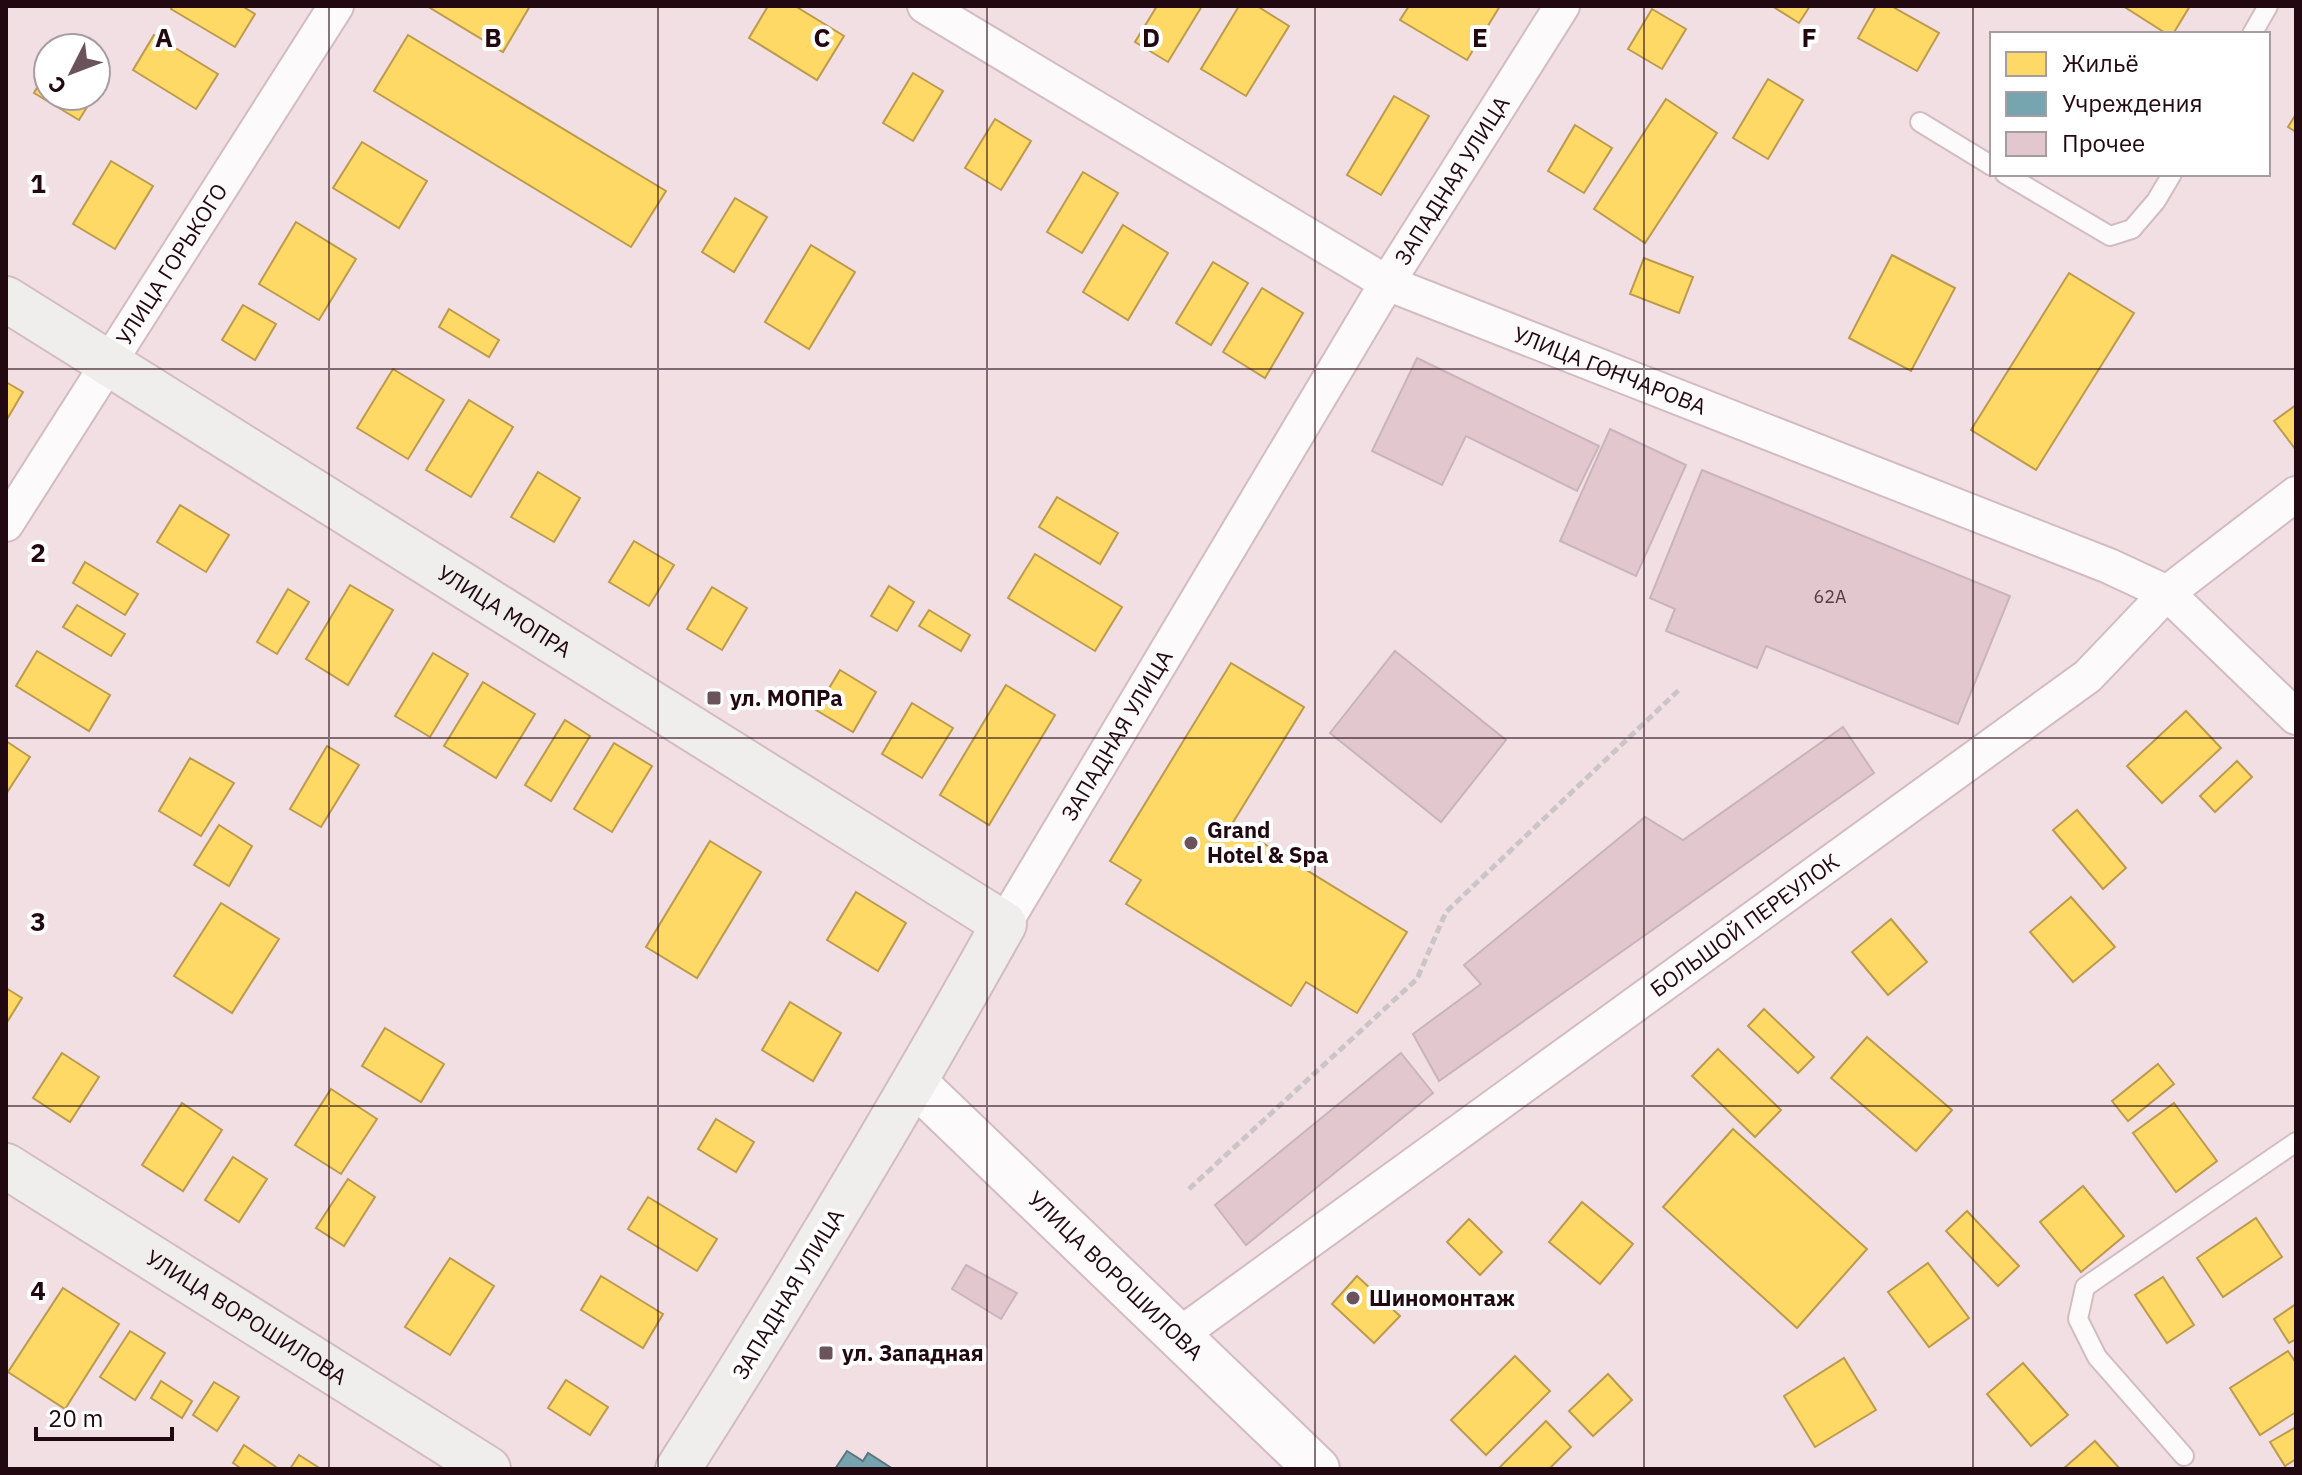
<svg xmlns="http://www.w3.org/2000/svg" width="2302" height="1475" font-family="'IBM Plex Sans',sans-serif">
<rect width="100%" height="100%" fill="#f1dfe4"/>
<!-- homes -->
<g fill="#ffd966" stroke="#bd9a4c" stroke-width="2">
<path d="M173,6H242L255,14L235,47L171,9Z"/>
<path d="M427,6H530L503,52Z"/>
<path d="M768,6H795L844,36L817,80L749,38Z"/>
<path d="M1157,6H1202L1168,62L1135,42Z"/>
<path d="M1239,6H1257L1289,26L1246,96L1201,69Z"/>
<path d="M1409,6H1500L1467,60L1400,20Z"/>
<path d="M1772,6H1810L1799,23Z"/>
<path d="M1876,6H1891L1939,33L1917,71L1858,38Z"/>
<path d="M2123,6H2190L2173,34H2167Z"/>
<path d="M1652,9L1686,29L1662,69L1628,49Z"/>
<path d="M154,35L218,74L196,109L133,70Z"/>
<path d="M408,35L666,191L631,247L374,91Z"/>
<path d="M48,69V96H94L79,120L34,93Z"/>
<path d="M913,73L943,91L913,141L883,123Z"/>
<path d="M1768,79L1803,100L1768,159L1733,138Z"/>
<path d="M1394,96L1429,116L1381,195L1347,175Z"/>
<path d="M1666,99L1717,133L1645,243L1594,209Z"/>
<path d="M2296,114V132L2288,127Z"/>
<path d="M995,119L1031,141L1001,190L965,168Z"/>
<path d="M1575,125L1612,148L1584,193L1548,171Z"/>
<path d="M362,142L427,181L399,228L333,188Z"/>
<path d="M111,161L153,186L115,249L73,224Z"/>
<path d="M1083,172L1118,193L1082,253L1047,232Z"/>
<path d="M735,198L767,217L734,272L702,252Z"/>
<path d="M296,222L356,259L319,320L259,284Z"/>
<path d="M1123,225L1168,253L1128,320L1083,292Z"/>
<path d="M811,245L855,272L809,349L765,322Z"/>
<path d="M1892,255L1955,288L1911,371L1849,338Z"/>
<path d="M1644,258L1693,277L1679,313L1630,294Z"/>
<path d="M1213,262L1248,283L1211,345L1176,323Z"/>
<path d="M2069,273L2134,313L2036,470L1971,430Z"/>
<path d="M1262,288L1303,313L1265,378L1223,352Z"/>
<path d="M243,305L276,324L255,360L222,340Z"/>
<path d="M449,309L499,340L489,357L439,327Z"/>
<path d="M393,369L444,400L408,459L357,428Z"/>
<path d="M6,382L23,392L6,421Z"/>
<path d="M469,400L513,427L471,497L426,470Z"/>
<path d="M2296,405V450L2274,421Z"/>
<path d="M538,472L580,498L554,542L511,517Z"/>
<path d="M1057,497L1118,533L1100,564L1039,527Z"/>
<path d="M180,505L229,535L206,572L157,542Z"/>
<path d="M634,541L674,565L649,606L609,582Z"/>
<path d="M1035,554L1122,607L1095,651L1008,598Z"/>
<path d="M85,562L138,594L125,615L73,583Z"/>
<path d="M350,585L393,610L348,685L306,659Z"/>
<path d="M889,586L914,602L897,631L871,616Z"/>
<path d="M712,587L747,608L722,650L687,629Z"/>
<path d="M288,589L309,602L277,654L257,642Z"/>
<path d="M77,605L125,634L111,656L63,627Z"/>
<path d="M929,610L970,635L961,651L919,626Z"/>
<path d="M37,651L110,695L89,731L16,686Z"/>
<path d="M433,653L468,674L430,737L395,716Z"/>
<path d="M1231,663L1304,707L1232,824L1407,932L1357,1013L1306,982L1291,1006L1126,904L1141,880L1110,861Z"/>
<path d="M840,670L876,692L853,732L816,710Z"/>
<path d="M483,682L535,714L496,778L444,746Z"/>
<path d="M1006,685L1055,715L989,825L940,795Z"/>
<path d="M912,703L953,728L922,778L882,754Z"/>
<path d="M2186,711L2221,748L2162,803L2127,766Z"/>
<path d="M565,720L590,736L551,801L525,785Z"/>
<path d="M6,741L30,757L6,794Z"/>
<path d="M614,743L652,766L612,832L574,809Z"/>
<path d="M327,746L359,765L321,827L290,809Z"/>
<path d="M190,758L234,783L201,836L159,811Z"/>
<path d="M2237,761L2252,777L2215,812L2200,796Z"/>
<path d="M2077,810L2126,868L2103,889L2053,830Z"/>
<path d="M219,825L252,846L229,886L194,865Z"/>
<path d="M710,841L761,872L697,978L646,947Z"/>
<path d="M856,892L906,923L878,971L827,940Z"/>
<path d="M2071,897L2115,947L2073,982L2030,932Z"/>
<path d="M221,903L279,939L232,1013L174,976Z"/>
<path d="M1891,919L1927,962L1888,995L1852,952Z"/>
<path d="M6,988L22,998L6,1024Z"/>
<path d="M790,1002L841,1033L813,1081L762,1050Z"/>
<path d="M1764,1009L1814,1057L1798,1073L1748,1026Z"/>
<path d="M385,1028L444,1064L421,1102L362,1066Z"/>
<path d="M1867,1037L1952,1110L1916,1151L1831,1078Z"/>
<path d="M1718,1049L1781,1110L1755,1137L1692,1076Z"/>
<path d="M62,1053L99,1077L70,1122L33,1098Z"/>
<path d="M2158,1064L2174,1084L2128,1121L2112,1101Z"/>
<path d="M331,1089L377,1119L341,1174L295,1145Z"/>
<path d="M182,1103L222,1130L183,1191L142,1165Z"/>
<path d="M2174,1103L2217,1161L2176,1192L2133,1133Z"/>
<path d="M716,1119L754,1142L736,1172L698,1149Z"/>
<path d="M1733,1129L1867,1249L1797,1328L1663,1207Z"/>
<path d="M233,1157L267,1179L239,1222L205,1200Z"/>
<path d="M348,1179L375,1197L344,1246L316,1228Z"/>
<path d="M2083,1186L2124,1236L2081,1272L2040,1222Z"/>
<path d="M648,1197L717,1239L697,1271L628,1229Z"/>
<path d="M1582,1202L1633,1244L1600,1284L1549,1242Z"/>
<path d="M1967,1211L2019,1266L1998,1286L1946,1231Z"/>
<path d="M2256,1218L2282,1257L2223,1297L2197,1258Z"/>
<path d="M1469,1219L1502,1252L1480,1275L1447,1242Z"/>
<path d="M450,1258L494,1286L450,1355L405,1327Z"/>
<path d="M1928,1263L1969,1318L1929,1347L1888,1292Z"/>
<path d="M601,1276L663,1314L643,1348L581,1310Z"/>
<path d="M1357,1276L1400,1316L1374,1343L1332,1304Z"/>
<path d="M2163,1277L2194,1325L2167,1343L2135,1295Z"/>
<path d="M63,1288L119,1324L65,1409L8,1372Z"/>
<path d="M2296,1304V1339L2289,1343L2274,1319Z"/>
<path d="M130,1331L165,1353L135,1400L100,1377Z"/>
<path d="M2288,1351L2296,1363V1412L2260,1435L2230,1388Z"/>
<path d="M1515,1356L1550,1391L1486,1455L1451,1420Z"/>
<path d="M1844,1358L1876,1410L1815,1447L1784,1396Z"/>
<path d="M2023,1363L2068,1415L2031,1446L1987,1394Z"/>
<path d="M1608,1374L1632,1400L1593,1436L1569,1411Z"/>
<path d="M566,1380L608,1407L590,1435L548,1408Z"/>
<path d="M161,1381L192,1401L182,1418L151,1398Z"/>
<path d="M214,1382L239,1397L217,1431L193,1415Z"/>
<path d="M1546,1421L1571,1447L1549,1469H1498Z"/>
<path d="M2296,1427V1459L2285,1466L2270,1442Z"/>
<path d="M2095,1441L2120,1469H2063Z"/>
<path d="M244,1445L279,1469H242L233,1463Z"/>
<path d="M299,1455L321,1469H290Z"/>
</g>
<!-- public -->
<path fill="#76a5af" stroke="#5d7680" stroke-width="2" d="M847,1451L863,1461L868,1453L893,1469H835Z"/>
<!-- building -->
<g fill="#e2c7ce" stroke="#cab4bb" stroke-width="2">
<path d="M1417,358L1599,446L1577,491L1466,436L1442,485L1372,451Z"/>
<path d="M1610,429L1686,465L1636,576L1560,541Z"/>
<path d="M1702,470L2010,596L1958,724L1766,646L1757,668L1666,631L1675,609L1650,598Z"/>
<path d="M1395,651L1506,740L1441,822L1330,733Z"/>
<path d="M1843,727L1874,773L1439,1081L1413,1034L1481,984L1464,965L1645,817L1683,840Z"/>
<path d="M1401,1053L1433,1093L1246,1245L1215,1205Z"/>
<path d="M966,1265L1017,1293L1001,1319L952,1289Z"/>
</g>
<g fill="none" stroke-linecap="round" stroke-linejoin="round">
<!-- service casing -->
<g stroke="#d2bcc2" stroke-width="22">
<g id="service">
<path d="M2252,34L2268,6"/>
<path d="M1920,122L1992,166"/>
<path d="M2005,174L2110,236L2132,229L2156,201L2172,174"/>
<path d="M2184,1456L2097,1357L2078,1319L2085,1287L2296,1142"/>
</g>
</g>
<!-- minor casing -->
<g stroke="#d2bcc2" stroke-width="38">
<g id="minor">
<path id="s1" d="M925,6L1387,283L2109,566L2167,593L2296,717"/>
<path id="s2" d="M6,524L336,6"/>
<path id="s3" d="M1004,924L1387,283L1562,6"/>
<path id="s4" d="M1178,1336L2088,676L2167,593L2296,494"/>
</g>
</g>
<!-- tertiary casing -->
<g stroke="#d2bcc2" stroke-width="48">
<g id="tertiary">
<path id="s5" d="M915,1083L1317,1469"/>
</g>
</g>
<!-- secondary casing -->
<g stroke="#d2bcc2" stroke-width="48">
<g id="secondary">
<path id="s6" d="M6,299L1004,924C901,1109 792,1290 678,1469"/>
<path id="s7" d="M6,1166L488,1469"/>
</g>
</g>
<!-- path -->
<path stroke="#ccc5c7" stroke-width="5" stroke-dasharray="8 4" stroke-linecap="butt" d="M1189,1189L1417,979L1446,912L1681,688"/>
<!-- service -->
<use href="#service" stroke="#fdfafb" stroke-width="18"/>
<!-- minor -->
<use href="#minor" stroke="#fdfafb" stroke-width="34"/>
<!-- tertiary -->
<use href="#tertiary" stroke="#fdfafb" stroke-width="44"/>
<!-- secondary -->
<use href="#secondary" stroke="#f0eeec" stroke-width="44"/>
</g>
<!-- grid -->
<path fill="none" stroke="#220811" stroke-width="2" stroke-opacity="0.55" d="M329,6V1469M658,6V1469M987,6V1469M1315,6V1469M1644,6V1469M1973,6V1469M6,369H2296M6,738H2296M6,1106H2296"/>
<!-- markers -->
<g fill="#6a535b" stroke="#fff" stroke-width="3">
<rect x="706" y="690" width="16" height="16" rx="4"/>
<circle cx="1191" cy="843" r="8"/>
<circle cx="1353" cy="1298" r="8"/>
<rect x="818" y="1345" width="16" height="16" rx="4"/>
</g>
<g text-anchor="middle" stroke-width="8" stroke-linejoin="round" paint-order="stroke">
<!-- number labels -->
<g font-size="18" fill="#533941">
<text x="1830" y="603">62А</text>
</g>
<!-- street labels -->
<g font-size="22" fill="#220811" stroke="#fff">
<text dy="8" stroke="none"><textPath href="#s3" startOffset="868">ЗАПАДНАЯ УЛИЦА</textPath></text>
<text dy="8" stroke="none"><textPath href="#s2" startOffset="308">УЛИЦА ГОРЬКОГО</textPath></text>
<text dy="8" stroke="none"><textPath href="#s1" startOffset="778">УЛИЦА ГОНЧАРОВА</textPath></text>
<text dy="8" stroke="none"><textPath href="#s6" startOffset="588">УЛИЦА МОПРА</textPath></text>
<text dy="8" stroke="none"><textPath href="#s3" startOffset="220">ЗАПАДНАЯ УЛИЦА</textPath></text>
<text dy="8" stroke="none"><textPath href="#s4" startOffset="700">БОЛЬШОЙ ПЕРЕУЛОК</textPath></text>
<text dy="8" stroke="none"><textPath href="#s5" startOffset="278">УЛИЦА ВОРОШИЛОВА</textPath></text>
<text transform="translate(788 1294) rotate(-59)" y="8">ЗАПАДНАЯ УЛИЦА</text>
<text dy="8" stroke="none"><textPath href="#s7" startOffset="284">УЛИЦА ВОРОШИЛОВА</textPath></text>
</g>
<!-- poi labels -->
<g font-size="22" font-weight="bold" fill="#220811" stroke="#fff" text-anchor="start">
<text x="730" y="706">ул. МОПРа</text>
<text x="1207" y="838">Grand<tspan x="1207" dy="25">Hotel &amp; Spa</tspan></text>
<text x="1369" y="1306">Шиномонтаж</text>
<text x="842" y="1361">ул. Западная</text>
</g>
</g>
<g font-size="26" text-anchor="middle" font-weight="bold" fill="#220811" stroke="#fff" stroke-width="8" stroke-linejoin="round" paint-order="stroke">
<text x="164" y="47">A</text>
<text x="493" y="47">B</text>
<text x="822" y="47">C</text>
<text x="1151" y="47">D</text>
<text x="1480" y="47">E</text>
<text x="1809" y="47">F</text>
<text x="38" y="193">1</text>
<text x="38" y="562">2</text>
<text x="38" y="931">3</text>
<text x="38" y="1300">4</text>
</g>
<!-- border -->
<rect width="2302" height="1475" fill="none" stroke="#220811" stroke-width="16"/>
<!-- legend -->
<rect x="1990" y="32" width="280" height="144" fill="#ffffff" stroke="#a79ca0" stroke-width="2"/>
<rect x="2006" y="52" width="40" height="24" fill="#ffd966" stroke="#a79ca0" stroke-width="2"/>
<text x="2062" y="72" font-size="24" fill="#220811">Жильё</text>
<rect x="2006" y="92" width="40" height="24" fill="#76a5af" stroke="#a79ca0" stroke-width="2"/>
<text x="2062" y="112" font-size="24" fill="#220811">Учреждения</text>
<rect x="2006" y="132" width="40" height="24" fill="#e2c7ce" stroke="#a79ca0" stroke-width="2"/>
<text x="2062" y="152" font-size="24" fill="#220811">Прочее</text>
<!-- north arrow -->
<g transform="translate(72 72) rotate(228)"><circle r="38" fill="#ffffff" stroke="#a79ca0" stroke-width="2"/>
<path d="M0-6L14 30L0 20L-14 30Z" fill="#6a535b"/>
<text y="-12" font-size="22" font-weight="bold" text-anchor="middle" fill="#220811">С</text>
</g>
<!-- scale -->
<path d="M36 1427v12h136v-12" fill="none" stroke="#220811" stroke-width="4"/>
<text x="48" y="1427" font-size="24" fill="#220811" stroke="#ffffff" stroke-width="6" paint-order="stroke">20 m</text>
</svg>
